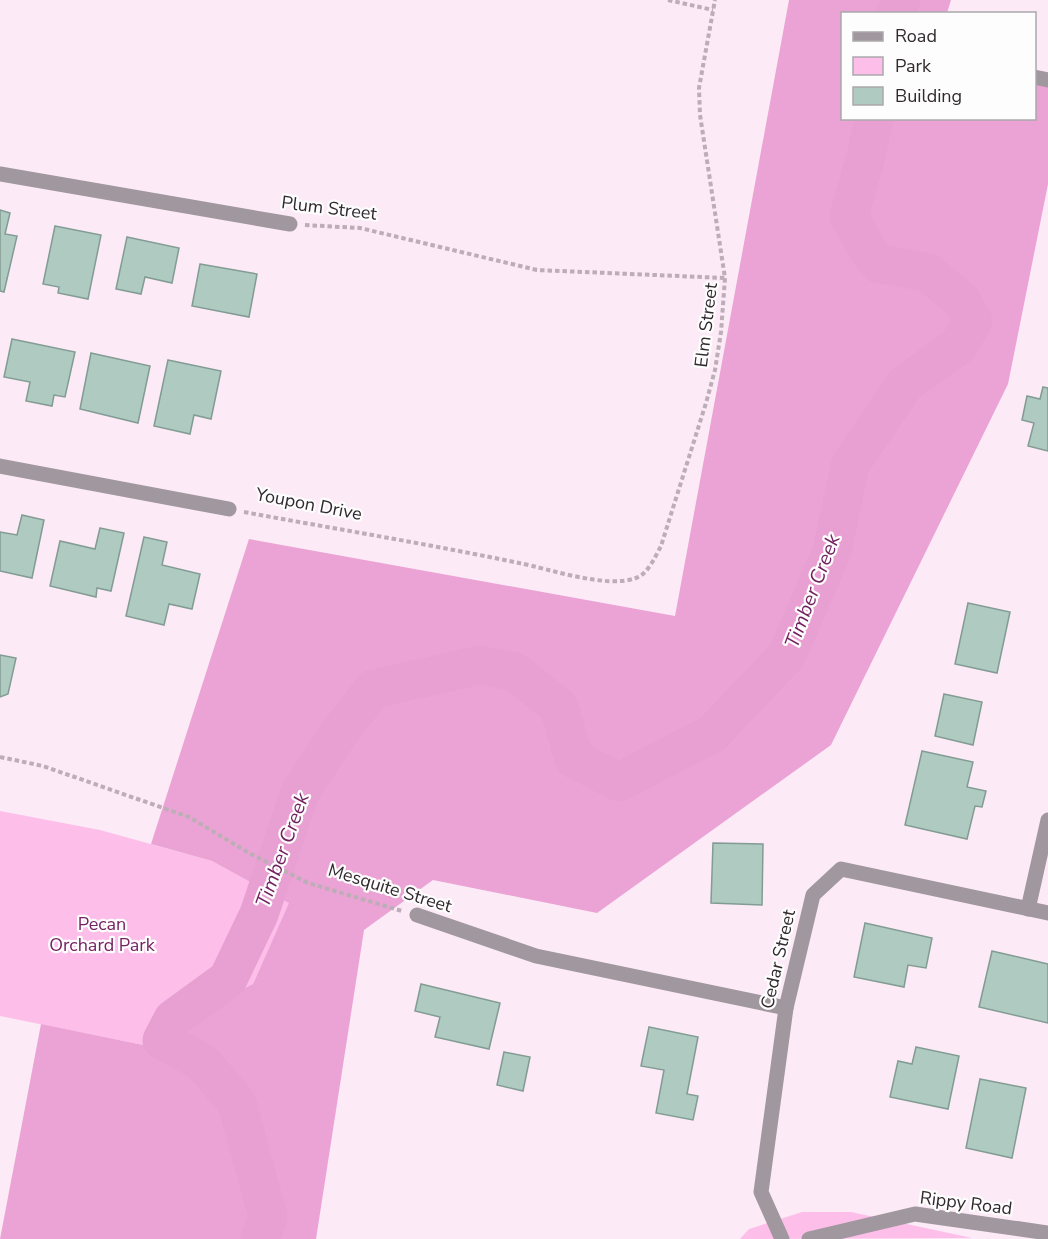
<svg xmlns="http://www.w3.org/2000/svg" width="1048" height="1239" font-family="'Nunito Sans',sans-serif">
<rect width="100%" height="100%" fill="#fceaf6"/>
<!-- green -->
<g fill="#fdbfea">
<path d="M0,811L100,830L212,861L290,902L253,984L214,1003L189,1030L182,1053L0,1016Z"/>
<path d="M802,1212H851L972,1238L740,1239L749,1229Z"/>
</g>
<!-- forest -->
<path fill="#eba3d5" d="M789,0H951L947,13L842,14V118H1034L1035,79L1048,81V184L1008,384L831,745L597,913L433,880L364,930L316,1239H0L41,1024L182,1053L189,1030L214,1003L253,984L289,903L212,861L151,844L249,539L675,616Z"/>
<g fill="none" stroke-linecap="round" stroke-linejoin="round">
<!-- river -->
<g stroke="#e8a0d2" stroke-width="39">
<path d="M896,14L901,0"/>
<path d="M260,1239L268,1217L237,1103L202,1062L162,1040L173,1019L228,979L259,914L300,792L339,733L373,689L480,665L515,672L559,707L574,759L619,782L712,734L787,655L832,551L850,465L905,384L958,346L973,321L961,300L927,272L879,264L868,250L849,216L867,152L874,118"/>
</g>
</g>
<!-- building -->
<g fill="#afcac1" stroke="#829c93" stroke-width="1.5">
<path d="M0,210L10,213L5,234L17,236L4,292L0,291Z"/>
<path d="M55,226L101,235L88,299L58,293L59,287L43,284Z"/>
<path d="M127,237L179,248L172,283L145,277L141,294L116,289Z"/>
<path d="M200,264L257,274L249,317L192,306Z"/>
<path d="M12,339L75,352L65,397L54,395L52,406L26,401L30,382L4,377Z"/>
<path d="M91,353L150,366L138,423L80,409Z"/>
<path d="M168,360L221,371L211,419L194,415L190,434L154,426Z"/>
<path d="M1043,387L1048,388V451L1028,446L1034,423L1022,420L1027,396L1040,399Z"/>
<path d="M22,515L44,520L32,578L0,571V532L17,535Z"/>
<path d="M100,528L124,533L111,591L97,588L96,597L50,586L60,541L95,549Z"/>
<path d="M144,537L167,542L162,565L200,574L192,609L169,604L164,625L126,616Z"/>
<path d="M968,603L1010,612L997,673L955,664Z"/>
<path d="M0,655L16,658L8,694L0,697Z"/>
<path d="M944,694L982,702L973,745L935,736Z"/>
<path d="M922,751L973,762L967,787L986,791L982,807L975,806L967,839L905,825Z"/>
<path d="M713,843L763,844L762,905L711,903Z"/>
<path d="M865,923L932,938L926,968L908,965L904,987L854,977Z"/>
<path d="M992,951L1048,964V1023L979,1007Z"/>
<path d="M421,984L500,1003L489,1049L435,1037L440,1017L415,1011Z"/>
<path d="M649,1027L698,1037L687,1094L698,1096L693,1120L656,1113L664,1070L641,1066Z"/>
<path d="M916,1047L959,1056L948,1109L890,1097L898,1061L912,1064Z"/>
<path d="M504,1052L530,1057L523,1091L497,1085Z"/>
<path d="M980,1079L1026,1088L1012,1158L966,1148Z"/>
</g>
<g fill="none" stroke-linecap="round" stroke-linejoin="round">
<!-- path -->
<g stroke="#bcadb7" stroke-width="4" stroke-dasharray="4.5 3" stroke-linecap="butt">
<path d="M668,0L713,10"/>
<path d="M305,225L360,228L537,270L725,278"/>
<path d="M244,512C336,529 428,544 519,563C550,569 606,589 636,578C648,574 655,557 661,546L706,403L715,370L721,332L725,278L700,115L699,88L715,0"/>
<path d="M0,757L43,766L189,817L249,853L308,883L402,911"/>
</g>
<!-- street -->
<g stroke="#a1979e" stroke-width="15">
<path d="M1034,77L1048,80"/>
<path d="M0,174L290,224"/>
<path d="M0,466L229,509"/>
<path d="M1028,909L1048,820"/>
<path d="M417,915L536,956L786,1008"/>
<path d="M782,1239L761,1192L786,1008L813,895L841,869L1048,913"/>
<path d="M809,1239L915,1214L1048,1233"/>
</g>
</g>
<g text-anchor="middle" stroke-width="4.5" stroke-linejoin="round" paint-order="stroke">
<!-- street labels -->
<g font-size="18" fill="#31292e" stroke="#fdfdfd">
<text transform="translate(329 208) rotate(7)" y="6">Plum Street</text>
<text transform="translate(706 325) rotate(-83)" y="6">Elm Street</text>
<text transform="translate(309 504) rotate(11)" y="6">Youpon Drive</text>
<text transform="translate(390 888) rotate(17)" y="6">Mesquite Street</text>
<text transform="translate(778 959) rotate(-77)" y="6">Cedar Street</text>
<text transform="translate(966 1203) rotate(7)" y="6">Rippy Road</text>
</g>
<!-- park labels -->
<g font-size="18" fill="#762363" stroke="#fdfdfd">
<text x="102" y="930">Pecan<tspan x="102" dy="21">Orchard Park</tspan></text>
</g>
<!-- water labels -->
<g font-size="20" font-style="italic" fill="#721f5f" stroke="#fdfdfd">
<text transform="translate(812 591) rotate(-69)" y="7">Timber Creek</text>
<text transform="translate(282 850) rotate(-70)" y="7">Timber Creek</text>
</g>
</g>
<!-- legend -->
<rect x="841" y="12" width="195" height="108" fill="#fdfdfd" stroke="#aba8aa" stroke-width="1.5"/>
<rect x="853" y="32" width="30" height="9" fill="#a1979e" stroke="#aba8aa" stroke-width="1.5"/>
<text x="895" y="42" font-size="18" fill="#31292e">Road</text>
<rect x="853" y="57" width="30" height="18" fill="#fdbfea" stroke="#aba8aa" stroke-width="1.5"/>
<text x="895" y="72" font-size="18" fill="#31292e">Park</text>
<rect x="853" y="87" width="30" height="18" fill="#afcac1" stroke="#aba8aa" stroke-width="1.5"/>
<text x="895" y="102" font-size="18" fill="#31292e">Building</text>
</svg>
